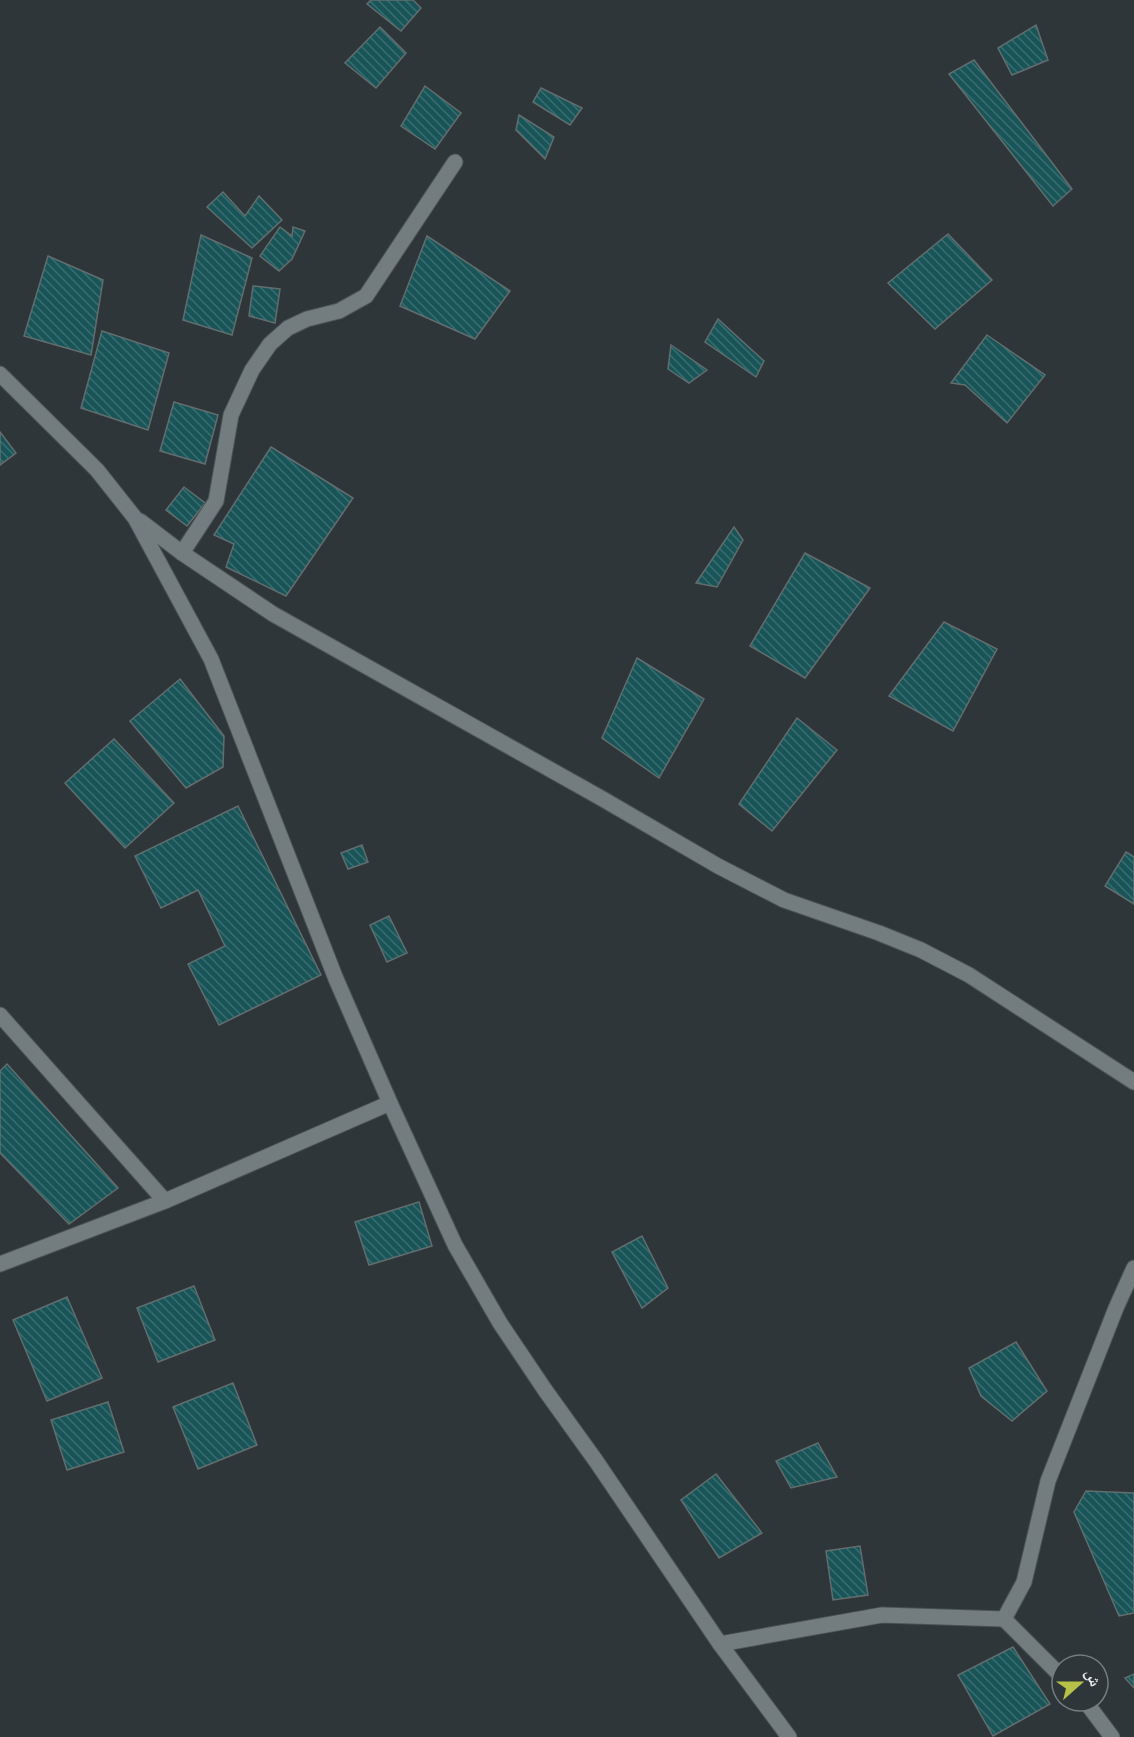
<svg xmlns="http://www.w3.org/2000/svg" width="1134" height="1737" font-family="'Archivo Narrow','Noto Naskh Arabic',sans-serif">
<defs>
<pattern id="building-back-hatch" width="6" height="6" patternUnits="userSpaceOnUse" patternTransform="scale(1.5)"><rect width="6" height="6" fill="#185458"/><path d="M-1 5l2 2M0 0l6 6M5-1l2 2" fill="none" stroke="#396d70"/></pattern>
</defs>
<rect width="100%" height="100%" fill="#2e3639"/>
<!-- building -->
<g fill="url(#building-back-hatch)" stroke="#636d6e" stroke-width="1.5">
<path d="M371,0H413L421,8L401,31L367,4Z"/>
<path d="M1036,25L1048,60L1012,75L998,48Z"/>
<path d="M380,27L406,53L376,88L345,63Z"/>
<path d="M974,60L1072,189L1053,206L949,74Z"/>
<path d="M425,86L461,113L435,149L401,126Z"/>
<path d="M541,88L582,108L570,125L533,102Z"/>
<path d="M519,115L554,137L545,159L516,130Z"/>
<path d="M223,192L245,216L259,196L282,220L252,248L207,207Z"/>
<path d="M280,227L292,236L293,227L305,231L292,259L279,271L260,256Z"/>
<path d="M948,234L992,280L935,329L888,283Z"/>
<path d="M201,235L252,258L232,335L183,320Z"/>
<path d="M427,236L510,291L475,339L400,306Z"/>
<path d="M48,256L103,280L91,355L24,336Z"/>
<path d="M253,286L280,289L275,323L249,316Z"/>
<path d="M718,319L764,361L756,377L705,342Z"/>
<path d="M102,331L169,353L148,430L81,408Z"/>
<path d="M987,335L1045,375L1007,423L965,385L951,383Z"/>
<path d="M671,345L707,370L689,383L668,369Z"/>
<path d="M174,402L218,415L205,464L160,451Z"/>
<path d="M0,432L16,453L0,465Z"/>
<path d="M271,447L353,498L286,596L226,567L234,544L214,535Z"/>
<path d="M184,487L205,503L187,526L166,510Z"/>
<path d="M734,527L743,540L717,587L696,583Z"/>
<path d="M805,553L870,588L805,678L750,646Z"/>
<path d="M944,622L997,649L953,731L889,696Z"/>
<path d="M637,658L704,699L659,778L602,738Z"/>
<path d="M180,679L224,736L223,767L186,788L130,721Z"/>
<path d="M797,718L837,750L772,831L739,804Z"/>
<path d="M114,739L174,803L125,848L65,783Z"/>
<path d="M238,806L321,975L219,1025L188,964L225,946L198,890L161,908L135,856Z"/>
<path d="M362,845L368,862L348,869L341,853Z"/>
<path d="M1126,852L1134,857V904L1105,886Z"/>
<path d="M389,916L407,953L387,962L370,925Z"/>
<path d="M7,1064L118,1188L69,1224L0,1153V1071Z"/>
<path d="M419,1202L432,1246L369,1265L355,1222Z"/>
<path d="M642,1236L668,1288L642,1308L612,1252Z"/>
<path d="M194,1286L215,1340L158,1362L137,1308Z"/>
<path d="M67,1297L102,1378L47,1401L13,1320Z"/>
<path d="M1016,1342L1047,1391L1012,1421L981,1396L969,1368Z"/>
<path d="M233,1383L257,1445L198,1469L173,1407Z"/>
<path d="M108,1402L124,1452L67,1470L51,1420Z"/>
<path d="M818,1443L837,1477L791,1488L776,1461Z"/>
<path d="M716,1474L762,1533L719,1558L681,1500Z"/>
<path d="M1086,1491L1134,1493V1613L1119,1616L1074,1512Z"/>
<path d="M860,1546L868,1595L833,1600L826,1551Z"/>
<path d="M1013,1647L1050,1704L993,1736L958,1675Z"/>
<path d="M1134,1674V1688L1125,1678Z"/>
</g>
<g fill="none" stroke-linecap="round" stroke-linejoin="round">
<!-- minor casing -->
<g stroke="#4b5355" stroke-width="17">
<g id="minor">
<path d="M0,374L97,470L135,518L211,659L336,979L390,1103L455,1245L500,1323L545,1390L596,1461L720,1644L789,1737"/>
<path d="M140,521L182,553L273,614L601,798L718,866L784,900L879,933L921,950L969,975L1134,1082"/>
<path d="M182,553L216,501L231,415L252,370L270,344L288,328L307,319L339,311L366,296L455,162"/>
<path d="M0,1015L165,1201"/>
<path d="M0,1264L165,1201L390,1103"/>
<path d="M1004,1619L1062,1677"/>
<path d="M720,1644L882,1615L1004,1619L1024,1582L1048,1481L1116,1308L1134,1268"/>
<path d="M1085,1701L1112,1737"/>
</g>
</g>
<!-- minor -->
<use href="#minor" stroke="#737d80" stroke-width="15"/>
</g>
<!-- north arrow -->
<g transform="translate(1080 1683) rotate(69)"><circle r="28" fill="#2e3639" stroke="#767d80" stroke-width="1.5"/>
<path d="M0-4.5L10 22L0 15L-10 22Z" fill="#b8c147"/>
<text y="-9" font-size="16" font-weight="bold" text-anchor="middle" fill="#e3e8ea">ش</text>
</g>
</svg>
